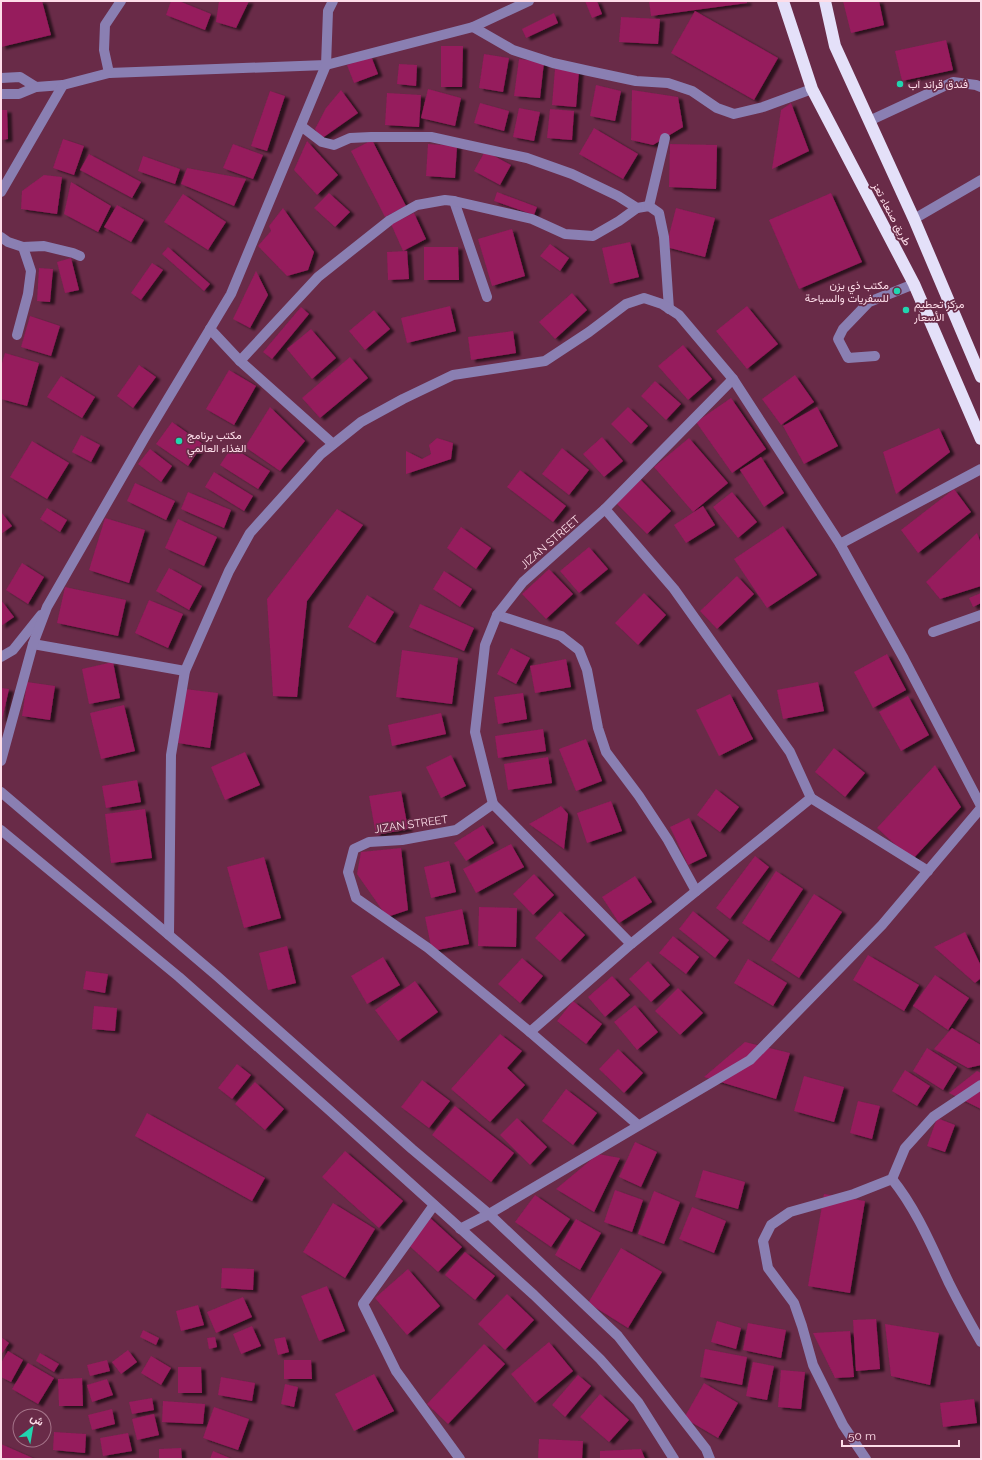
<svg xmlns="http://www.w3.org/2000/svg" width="982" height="1460" font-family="Raleway,Vazirmatn,sans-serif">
<defs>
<filter id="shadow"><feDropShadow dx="4.5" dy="2.5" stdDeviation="1" flood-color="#0009"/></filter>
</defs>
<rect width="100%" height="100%" fill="#692b48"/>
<!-- building -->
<g fill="#961a5d" filter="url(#shadow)">
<path d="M1,1H42L51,35L1,47Z"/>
<path d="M171,1H179L211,14L205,30L166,15Z"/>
<path d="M219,1H249L236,28L216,22Z"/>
<path d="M585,1H597L602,14L592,18Z"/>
<path d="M649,1H747V3L651,16Z"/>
<path d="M843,1H879L884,25L851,33Z"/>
<path d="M695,11L778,58L754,100L671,53Z"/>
<path d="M554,13L558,23L526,38L522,29Z"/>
<path d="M621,17L660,19L658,44L619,42Z"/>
<path d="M946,40L953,70L902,81L895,51Z"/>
<path d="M441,46H463L462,87H441Z"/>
<path d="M484,54L509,58L503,92L479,88Z"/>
<path d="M371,56L378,74L354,83L347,65Z"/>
<path d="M519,59L544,62L540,98L514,96Z"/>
<path d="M399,64L417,65L416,86L397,84Z"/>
<path d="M555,69L579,71L576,107L552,105Z"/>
<path d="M596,85L621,91L615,121L590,116Z"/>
<path d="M428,89L461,98L455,126L421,118Z"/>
<path d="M341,90L358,113L321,139L315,129L326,108Z"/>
<path d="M632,90L678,97L683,127L653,145L631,140Z"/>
<path d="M270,91L285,96L267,151L251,146Z"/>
<path d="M387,93L421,95L419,127L385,125Z"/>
<path d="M480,103L509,111L504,131L474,123Z"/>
<path d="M791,103L809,151L772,169L781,110Z"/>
<path d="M519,108L540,112L534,141L513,137Z"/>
<path d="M550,109L574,111L572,140L547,138Z"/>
<path d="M1,110H7L8,139L1,140Z"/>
<path d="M594,128L638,154L623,179L579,154Z"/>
<path d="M63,139L84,146L74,175L53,168Z"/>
<path d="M372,140L406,206L385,217L351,151Z"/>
<path d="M307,141L338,175L317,195L294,170Z"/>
<path d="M233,144L263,155L253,179L223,168Z"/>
<path d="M428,144L457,146L455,178L426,176Z"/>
<path d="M670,144L717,145L716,189L669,187Z"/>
<path d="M485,151L511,165L500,185L474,171Z"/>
<path d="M89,154L141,182L132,198L80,170Z"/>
<path d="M143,156L180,169L175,184L138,171Z"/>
<path d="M187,168L246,179L234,206L181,184Z"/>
<path d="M44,175L62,177L57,214L21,209L22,191Z"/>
<path d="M71,182L111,206L98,232L64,214Z"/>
<path d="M497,192L537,207L534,215L494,201Z"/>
<path d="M329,193L350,212L335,227L314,208Z"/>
<path d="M831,193L862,262L799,289L769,220Z"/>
<path d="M183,194L226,222L208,250L164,222Z"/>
<path d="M117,205L144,220L131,242L104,227Z"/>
<path d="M283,208L314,252L308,270L287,276L258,246L271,231L269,226Z"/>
<path d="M676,208L715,218L705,257L666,247Z"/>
<path d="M414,213L426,239L403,251L391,224Z"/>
<path d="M512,229L525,276L492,286L478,239Z"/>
<path d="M630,242L639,277L610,284L602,248Z"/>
<path d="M550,244L569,258L560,271L540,256Z"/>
<path d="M168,247L210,284L204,291L162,254Z"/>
<path d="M424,247H458L459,280H424Z"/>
<path d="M407,251L409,279L388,280L387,252Z"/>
<path d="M71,258L79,290L65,293L57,262Z"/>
<path d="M152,263L163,270L141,300L131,293Z"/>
<path d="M39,268L53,269L50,302L37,301Z"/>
<path d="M256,271L268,295L250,328L233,319Z"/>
<path d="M572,293L587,310L555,339L539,322Z"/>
<path d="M450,306L456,331L407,343L401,318Z"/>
<path d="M747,306L778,344L747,369L716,331Z"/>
<path d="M301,307L309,314L272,359L263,352Z"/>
<path d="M374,310L390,329L365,350L349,331Z"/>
<path d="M30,316L60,326L51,356L21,347Z"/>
<path d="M311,329L336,358L312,379L287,349Z"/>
<path d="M513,331L516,353L471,360L468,337Z"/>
<path d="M683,345L712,379L688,400L658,366Z"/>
<path d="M5,353L39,363L27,406L1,399V366Z"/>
<path d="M350,357L368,378L320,418L302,398Z"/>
<path d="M139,365L156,377L133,408L117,396Z"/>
<path d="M229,370L256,386L234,425L206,409Z"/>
<path d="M795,375L814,402L781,425L762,399Z"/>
<path d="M61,376L95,397L82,418L47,397Z"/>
<path d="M655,381L681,404L666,420L641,396Z"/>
<path d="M731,398L766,449L732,473L696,422Z"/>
<path d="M270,407L305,441L280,471L245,447Z"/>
<path d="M628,407L648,426L631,444L611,424Z"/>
<path d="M817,407L838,446L804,464L783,426Z"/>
<path d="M172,422L203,444L188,466L156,444Z"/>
<path d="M939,428L950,452L896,494L883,452Z"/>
<path d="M81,435L100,445L91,462L72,452Z"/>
<path d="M602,437L623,461L604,477L583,454Z"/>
<path d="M437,438L453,443L451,459L406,474V451L422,459L431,454L429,445Z"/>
<path d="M689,438L728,483L693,512L654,467Z"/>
<path d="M32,441L69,463L47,499L10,477Z"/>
<path d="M232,447L270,471L258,489L220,465Z"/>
<path d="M562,448L589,470L569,495L542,474Z"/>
<path d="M150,449L172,466L161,482L138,464Z"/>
<path d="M761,457L784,493L764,507L740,470Z"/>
<path d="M520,470L566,506L553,522L507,487Z"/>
<path d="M214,472L253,496L244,511L205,487Z"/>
<path d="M638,477L671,511L647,534L614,501Z"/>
<path d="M135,483L175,501L166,520L127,501Z"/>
<path d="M954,489L971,512L918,553L901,530Z"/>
<path d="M188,492L231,510L224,528L181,509Z"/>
<path d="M732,492L757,522L738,538L713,507Z"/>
<path d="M703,506L715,525L686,543L674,525Z"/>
<path d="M47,508L67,520L60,532L40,519Z"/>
<path d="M337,509L363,525L307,601L297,697L273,696L267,599Z"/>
<path d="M1,512L12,526L1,534Z"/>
<path d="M105,518L145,530L129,583L89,570Z"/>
<path d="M178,519L217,537L204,566L165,548Z"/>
<path d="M783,526L817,575L767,608L734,559Z"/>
<path d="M461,527L491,548L476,569L447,548Z"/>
<path d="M977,533L981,543V586L940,599L926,582Z"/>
<path d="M589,547L608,569L579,593L560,571Z"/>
<path d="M22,563L44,577L28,604L6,590Z"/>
<path d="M169,568L202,586L189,610L156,591Z"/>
<path d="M549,569L573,594L546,619L522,594Z"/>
<path d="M444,571L472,589L460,607L433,589Z"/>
<path d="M737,576L754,594L717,629L700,611Z"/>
<path d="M65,587L126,600L118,636L57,623Z"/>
<path d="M644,593L666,615L638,645L615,623Z"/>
<path d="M981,593V603L973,607L969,598Z"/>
<path d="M367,595L394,612L375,643L348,627Z"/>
<path d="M1,600L14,617L1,626Z"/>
<path d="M149,600L183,614L168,648L135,633Z"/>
<path d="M420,604L474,628L464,651L409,627Z"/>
<path d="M511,648L530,658L516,684L497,674Z"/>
<path d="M402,650L458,658L452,704L396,697Z"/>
<path d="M887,654L906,690L873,708L854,672Z"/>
<path d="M566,659L571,687L535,693L530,666Z"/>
<path d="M113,662L120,698L89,704L82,669Z"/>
<path d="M27,682L55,686L50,720L22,716Z"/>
<path d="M818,682L824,711L783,719L777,690Z"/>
<path d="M1,688L9,689L2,720H1Z"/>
<path d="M185,689L218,693L210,748L178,743Z"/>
<path d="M523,693L527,719L498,724L494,697Z"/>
<path d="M730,694L753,739L719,756L696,710Z"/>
<path d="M908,696L929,735L901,751L879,712Z"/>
<path d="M124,705L135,751L101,759L90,713Z"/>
<path d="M441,713L446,734L392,746L388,725Z"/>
<path d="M543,729L546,751L498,758L495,736Z"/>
<path d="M586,739L602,781L576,791L559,749Z"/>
<path d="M834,748L865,773L845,797L815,772Z"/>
<path d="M245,752L260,785L225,800L211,767Z"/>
<path d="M451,755L466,786L441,798L426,767Z"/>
<path d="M548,757L552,783L508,790L504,764Z"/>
<path d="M935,765L961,807L912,860L877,828Z"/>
<path d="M137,780L141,802L106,808L102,786Z"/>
<path d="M716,789L739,807L720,832L697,815Z"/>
<path d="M401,791L408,829L376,835L369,796Z"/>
<path d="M611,801L622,831L587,843L577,813Z"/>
<path d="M561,806L568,814L564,849L529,824Z"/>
<path d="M145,809L152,858L111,863L105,814Z"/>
<path d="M689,818L707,856L688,865L670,827Z"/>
<path d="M483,825L494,843L466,861L454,843Z"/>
<path d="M511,844L524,867L476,893L463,869Z"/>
<path d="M401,848L408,910L387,917L357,874L361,852Z"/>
<path d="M755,856L769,867L730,919L716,908Z"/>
<path d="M264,857L281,918L244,928L227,867Z"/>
<path d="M449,861L456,892L431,898L424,867Z"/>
<path d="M776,871L803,889L769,941L742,923Z"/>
<path d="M534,874L554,895L533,915L513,894Z"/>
<path d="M635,876L652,902L619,923L602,897Z"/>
<path d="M814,894L842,912L799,978L771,960Z"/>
<path d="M479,907L517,908L516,947L478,946Z"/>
<path d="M462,909L469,944L432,951L425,917Z"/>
<path d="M560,911L585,935L560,961L535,938Z"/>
<path d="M693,911L729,940L715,958L679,929Z"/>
<path d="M965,932L981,966V978L975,983L934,947Z"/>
<path d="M673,936L699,957L686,974L659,953Z"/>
<path d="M287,946L296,983L268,990L259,953Z"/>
<path d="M868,955L919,985L904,1011L853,980Z"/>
<path d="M383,957L400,985L367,1004L351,976Z"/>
<path d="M522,958L543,976L520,1003L498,984Z"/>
<path d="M748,959L787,983L773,1006L734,983Z"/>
<path d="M648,961L670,985L651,1002L629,979Z"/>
<path d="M86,971L108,974L105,993L83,989Z"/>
<path d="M935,975L969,998L948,1030L913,1006Z"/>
<path d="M612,976L630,995L605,1017L588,997Z"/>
<path d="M415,981L438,1012L398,1041L375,1010Z"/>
<path d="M678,988L703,1013L680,1035L655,1011Z"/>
<path d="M573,1001L602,1024L586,1044L557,1021Z"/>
<path d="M635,1005L658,1032L637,1050L614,1022Z"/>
<path d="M94,1006L117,1008L115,1031L92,1029Z"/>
<path d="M952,1028L981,1045V1065L968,1068L934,1049Z"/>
<path d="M500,1034L522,1051L507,1068L525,1085L490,1122L451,1089Z"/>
<path d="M745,1042L790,1053L776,1099L704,1077Z"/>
<path d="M927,1048L957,1067L943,1090L913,1071Z"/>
<path d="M618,1049L643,1073L624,1093L599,1069Z"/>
<path d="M237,1064L251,1075L232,1099L218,1088Z"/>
<path d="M905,1070L930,1086L917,1106L892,1091Z"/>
<path d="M977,1071L981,1073V1109L949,1093Z"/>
<path d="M804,1076L844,1087L834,1122L794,1111Z"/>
<path d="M422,1080L450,1101L429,1128L401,1107Z"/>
<path d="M255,1082L284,1109L265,1130L235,1104Z"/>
<path d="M566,1089L597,1113L573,1145L542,1121Z"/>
<path d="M858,1101L880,1106L872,1139L850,1133Z"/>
<path d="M455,1106L514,1153L491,1182L432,1135Z"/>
<path d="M147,1113L265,1178L252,1201L135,1136Z"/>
<path d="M517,1118L547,1147L530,1165L500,1135Z"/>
<path d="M937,1118L955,1125L945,1152L927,1146Z"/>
<path d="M635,1142L657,1152L641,1187L619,1177Z"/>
<path d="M345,1151L403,1201L379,1228L322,1177Z"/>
<path d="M598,1154L620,1158L594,1212L556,1189Z"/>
<path d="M703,1170L745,1182L738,1209L695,1197Z"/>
<path d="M615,1190L643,1200L632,1232L604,1222Z"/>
<path d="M654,1191L680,1202L664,1244L638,1234Z"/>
<path d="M824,1194L865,1201L850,1293L808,1286Z"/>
<path d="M535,1195L570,1219L551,1247L515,1222Z"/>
<path d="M333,1203L375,1229L345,1278L303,1252Z"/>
<path d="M692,1207L726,1221L714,1253L679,1239Z"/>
<path d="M427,1215L462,1247L438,1272L404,1241Z"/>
<path d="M576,1219L601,1233L580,1270L555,1255Z"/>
<path d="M621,1248L662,1272L628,1328L588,1303Z"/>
<path d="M465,1252L495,1276L475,1300L445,1275Z"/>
<path d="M222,1268L254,1269L253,1290L221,1288Z"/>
<path d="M408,1269L440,1306L407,1335L375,1298Z"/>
<path d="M327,1286L345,1331L319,1341L301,1296Z"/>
<path d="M507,1294L534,1320L505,1350L478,1324Z"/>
<path d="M243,1297L252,1317L216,1333L207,1312Z"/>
<path d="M198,1305L204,1325L181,1331L176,1311Z"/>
<path d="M876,1319L880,1369L856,1371L853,1320Z"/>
<path d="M717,1321L741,1328L736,1349L711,1342Z"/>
<path d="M748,1323L786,1330L781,1358L743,1350Z"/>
<path d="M885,1324L939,1333L930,1385L891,1376Z"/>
<path d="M252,1326L261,1346L241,1354L233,1334Z"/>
<path d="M143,1330L159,1338L156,1345L140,1337Z"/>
<path d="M850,1331L854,1377L835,1378L813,1333Z"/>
<path d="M1,1337L9,1343L1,1355Z"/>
<path d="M215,1337L217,1347L209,1349L207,1338Z"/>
<path d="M285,1337L289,1352L278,1355L274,1339Z"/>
<path d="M549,1342L573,1371L535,1403L511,1374Z"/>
<path d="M484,1344L505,1364L448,1424L427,1404Z"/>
<path d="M705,1349L747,1357L742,1385L700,1377Z"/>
<path d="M128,1350L137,1362L121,1374L112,1362Z"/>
<path d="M8,1351L23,1360L11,1382L1,1377V1363Z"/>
<path d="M40,1353L59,1364L54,1372L36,1361Z"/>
<path d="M151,1356L171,1368L161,1385L141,1373Z"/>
<path d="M107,1360L110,1371L90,1376L87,1365Z"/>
<path d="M284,1360H311L312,1379H284Z"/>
<path d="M753,1362L774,1366L767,1400L746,1396Z"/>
<path d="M28,1363L54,1378L38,1404L12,1389Z"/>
<path d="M178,1367H201L202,1393H178Z"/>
<path d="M781,1370L805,1372L801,1409L778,1407Z"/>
<path d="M374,1374L394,1411L354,1431L335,1394Z"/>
<path d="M578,1375L591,1386L565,1417L552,1405Z"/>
<path d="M221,1377L255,1383L252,1401L218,1395Z"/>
<path d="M82,1378L83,1406H59L58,1379Z"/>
<path d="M107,1379L113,1395L92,1402L87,1385Z"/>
<path d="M704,1383L738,1403L718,1438L684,1418Z"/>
<path d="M285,1384L298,1387L294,1407L281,1404Z"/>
<path d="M600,1394L629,1420L609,1442L580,1417Z"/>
<path d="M152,1398L154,1410L132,1414L129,1402Z"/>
<path d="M974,1399L977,1423L943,1427L940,1403Z"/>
<path d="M163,1401L205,1404L203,1424L162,1422Z"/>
<path d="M214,1407L249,1419L238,1450L203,1438Z"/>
<path d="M112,1409L115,1424L92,1430L88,1415Z"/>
<path d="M154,1414L159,1435L137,1440L132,1419Z"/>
<path d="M54,1432L86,1434L85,1453L53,1450Z"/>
<path d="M128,1433L132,1451L103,1456L100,1438Z"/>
<path d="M539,1439L583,1441L582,1459H538Z"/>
<path d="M1,1444L35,1459H1Z"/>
<path d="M181,1448L182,1459H159V1449Z"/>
<path d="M641,1449L645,1459H600V1451Z"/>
<path d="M213,1451L232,1459H210Z"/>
</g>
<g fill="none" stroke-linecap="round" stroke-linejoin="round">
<!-- minor -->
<g stroke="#8a7fb2" stroke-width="10">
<path d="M473,27L513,50L553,63L589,71L636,81L668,83L692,91L717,108L734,114L763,107L812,89"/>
<path d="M109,73L104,50L105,25L121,1"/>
<path d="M1,78L20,77L36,87L63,85L109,73L326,65L473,27L529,1"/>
<path d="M1,94H19L36,87"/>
<path d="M869,121L953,82L976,85L981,87"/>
<path d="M301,126L322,142L334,145L350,138L371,137H431L527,158L572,174L618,196L637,208L649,206L659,213L664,237L669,309"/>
<path d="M1,192L63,85"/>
<path d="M454,201L487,297"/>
<path d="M649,206L665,138"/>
<path d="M914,219L981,180"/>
<path d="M1,237L8,242L23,247L44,246L73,253L80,256"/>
<path d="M210,329L240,361L333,444"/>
<path d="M17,335L28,294L31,271L23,247"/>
<path d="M875,356L848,358L838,339L843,329L869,302L914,284"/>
<path d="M240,361L318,277L390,220L417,205L445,200L454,201L532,219L565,234L593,236L619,221L637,208"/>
<path d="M605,509L674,589L790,752L811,798"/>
<path d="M840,544L981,469"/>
<path d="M497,615L561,636L579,650L587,670L598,728L606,752L639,796L668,840L696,891"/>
<path d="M933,632L981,615"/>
<path d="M33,644L185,671"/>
<path d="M1,657L13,650L41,615"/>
<path d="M1,761L33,644L47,607L145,437L231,294L326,65L328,11L333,1"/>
<path d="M1,792L217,976L412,1149L489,1214L618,1336L706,1449L710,1459"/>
<path d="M493,804L631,944"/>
<path d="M1,830L179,977L328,1109L534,1295L600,1359L638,1402L674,1459"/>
<path d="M169,935L171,755L185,671L229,571L250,533L321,454L361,422L403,399L453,375L545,361L589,332L626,304L644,298L662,304L679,315L733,379L840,544L904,659L981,806"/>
<path d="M530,1032L631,944L811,798L928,871"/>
<path d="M638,1125L530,1032L428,948L356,898L348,872L354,849L369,842L402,840L456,830L493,804L475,732L485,645L497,615L523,582L605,509L733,379"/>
<path d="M892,1179C917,1210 932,1247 949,1283C959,1303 970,1323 981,1342"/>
<path d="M434,1205L363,1304L396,1371L460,1459"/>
<path d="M460,1229L489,1214L750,1060L882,925L981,808"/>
<path d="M866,1459L843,1425L813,1365L802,1326L794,1303L768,1268L763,1241L771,1225L790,1212L854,1194L892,1179L905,1148L933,1117L981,1085"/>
</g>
<!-- highway -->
<g stroke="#e4e0f9" stroke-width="12">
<path d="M783,1L812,89L914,284L981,439"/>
<path d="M825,1L835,46L914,219L981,377"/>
</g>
</g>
<!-- markers -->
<g fill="#21d5af" stroke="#692b48" stroke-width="1.5">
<circle cx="900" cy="84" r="4"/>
<circle cx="897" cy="291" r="4"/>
<circle cx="906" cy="310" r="4"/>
<circle cx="179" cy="441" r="4"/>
</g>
<g text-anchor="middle" stroke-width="3.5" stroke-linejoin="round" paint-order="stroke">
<!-- poi labels -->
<g font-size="11" fill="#fddde9" stroke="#692b48" text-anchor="start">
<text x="908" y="88">فندق قراند اب</text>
<text x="889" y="289" text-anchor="end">مكتب ذي يزن<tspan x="889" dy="13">للسفريات والسياحة</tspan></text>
<text x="914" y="308">مركز تحطيم<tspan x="914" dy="13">الأسعار</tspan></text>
<text x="187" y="439">مكتب برنامج<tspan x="187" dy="13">الغذاء العالمي</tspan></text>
</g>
<!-- street labels -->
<g font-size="11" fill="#fddde9" stroke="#692b48">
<text transform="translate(892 214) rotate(62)" y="4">طريق صنعاء تعز</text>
<text transform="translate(550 542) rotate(-41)" y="4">JIZAN STREET</text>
<text transform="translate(411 824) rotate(-8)" y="4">JIZAN STREET</text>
</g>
</g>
<!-- border -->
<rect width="982" height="1460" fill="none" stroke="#fddde9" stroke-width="4"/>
<!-- north arrow -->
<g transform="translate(32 1428) rotate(31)"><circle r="19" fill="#692b48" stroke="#a47288"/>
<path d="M0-3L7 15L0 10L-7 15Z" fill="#21d5af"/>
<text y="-6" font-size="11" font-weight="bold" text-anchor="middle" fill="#fddde9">ش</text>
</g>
<!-- scale -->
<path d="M842 1440v6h117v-6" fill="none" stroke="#fddde9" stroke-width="2"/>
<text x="848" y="1440" font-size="12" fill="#fddde9" stroke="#692b48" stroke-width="3" paint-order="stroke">50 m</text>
</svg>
